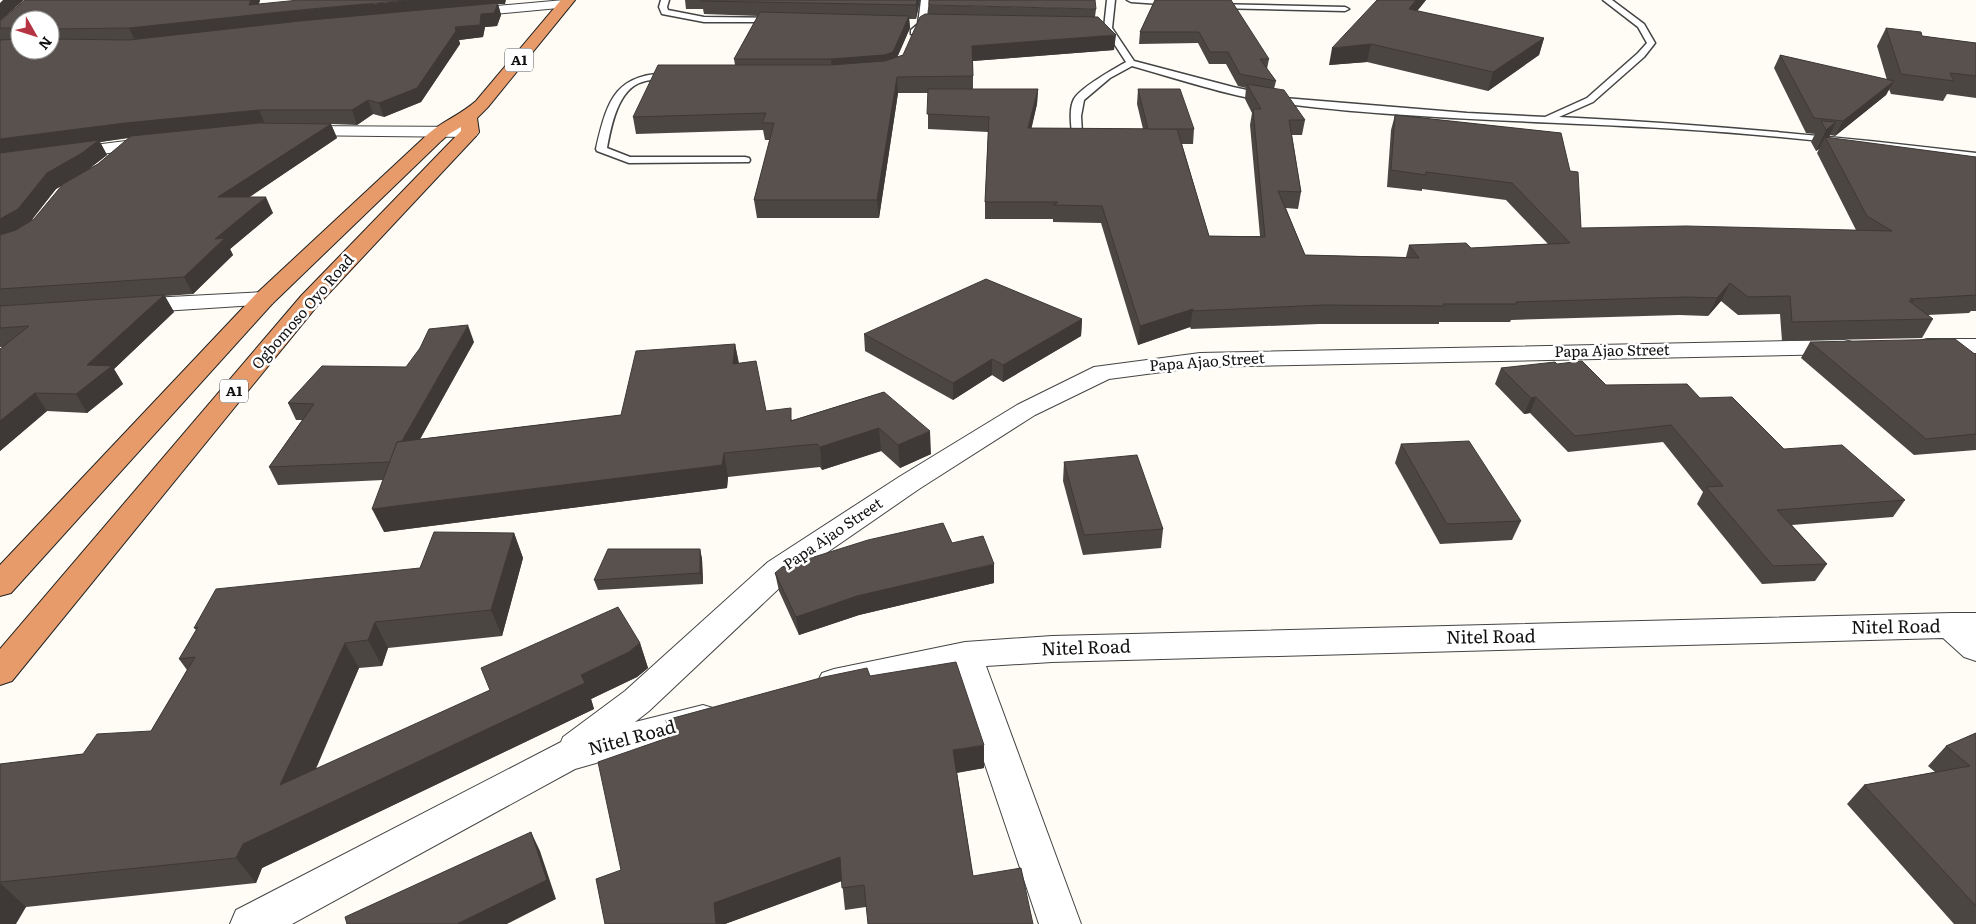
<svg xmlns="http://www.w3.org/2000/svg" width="1976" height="924" font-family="Literata,serif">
<rect width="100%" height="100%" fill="#fefcf5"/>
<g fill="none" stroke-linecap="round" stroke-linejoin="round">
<!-- lane casing -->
<g stroke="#444" stroke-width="3">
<g id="lane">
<path d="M661,0H669L667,7L668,10L704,17L776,18L780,20L776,22H704L662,14L659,7Z"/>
<path d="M921,0H929L926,25L917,34H911V30L918,24Z"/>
<path d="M1107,0H1115L1112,28L1134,61L1233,87L1284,98L1467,113L1545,117L1587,98L1638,53L1647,43L1638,27L1603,0H1612L1644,24L1655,43L1644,57L1593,102L1559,117C1699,124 1837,136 1976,153V159C1877,147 1778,135 1678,129C1547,121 1416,120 1286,104C1234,98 1182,80 1132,66L1110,78L1084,100L1081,116L1082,134L1077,137L1072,134C1071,123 1069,108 1074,99C1081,87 1114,69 1126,62L1104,28Z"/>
<path d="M1127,0H1165L1179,3L1175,5L1131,2Z"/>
<path d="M1211,4L1345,7L1349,9L1345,11L1214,8L1210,6Z"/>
<path d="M674,73L677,74V78C666,80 654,78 642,82C618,89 611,126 607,148L630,157H745L749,158L750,160L749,162L629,163L597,151L596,149C608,97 616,73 674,73Z"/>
</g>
</g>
<!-- street casing -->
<g stroke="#444" stroke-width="2">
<g id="street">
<path d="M564,0L569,1L571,4L569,7L464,17L457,13L464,9Z"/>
<path d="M297,126L470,127L476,128L479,132L476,136L470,137L291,135L288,131L291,127Z"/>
<path d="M157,137L163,138L166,142L163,146L0,167V157Z"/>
<path d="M264,292L272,294L275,299L272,304L131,313L123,311L120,306L123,301L131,299Z"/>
<path d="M1927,339H1976V353H1927L1919,351L1915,346L1919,341Z"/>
<path d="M1844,340L1852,342L1856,347L1852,352L1844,354L1200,367L1109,379L1035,415L919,489L790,578L649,711L635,722L703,705L716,709L721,719L716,729L575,769L292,924H230L236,910L561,742L563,737L625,691L768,562L899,477L1017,405L1094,367L1200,353Z"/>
<path d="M1952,613H1976V661L1964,657L1943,638L1052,662L986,666L1081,924H1039L953,670L834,697L822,693L817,683L822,673L834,669L965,642L1052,636Z"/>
</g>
</g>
<!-- highway casing -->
<g stroke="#222" stroke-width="2">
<path id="highway" d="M561,0H575L488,107L477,118L479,132L476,136L317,306L12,681L0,685V649L301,296L461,131V127L449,134L440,142L272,304L11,593L0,596V565L256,294L428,134C443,121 460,115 476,101Z"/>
</g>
<!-- lane -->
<use href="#lane" fill="#fff" fill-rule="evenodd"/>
<!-- street -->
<use href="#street" fill="#fff" fill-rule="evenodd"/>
<!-- highway -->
<use href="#highway" fill="#e79b6a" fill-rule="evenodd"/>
</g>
<!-- wall -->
<g fill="#4c4643" fill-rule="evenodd">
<path d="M25,0H260L259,4H505H498L501,15L497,26L485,27L483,37L459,40L460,44L421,102L384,117L373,114L357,125L331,124L337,138L249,197L273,213L230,249L233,255L193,294L165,296L174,312L114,369L123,384L87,413L47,411L0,451V349L3,347H0V21ZM20,20H50V50ZM129,138L98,164L90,168L107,155L100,142ZM63,185L34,219L29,222L56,189Z"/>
<path d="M685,0H920L916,19H909L910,28L897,58L903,55L929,14V5L1096,9L1095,17L1114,50L973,61V89H1038L1037,104L1031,128L1143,129L1137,104L1138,89L1194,129L1193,144H1182L1209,236H1260L1250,125L1252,113L1245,99L1246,88L1238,86L1226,64H1209L1198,43L1139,44L1140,32L1155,0L1269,59L1267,69L1276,81L1274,89L1305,120L1302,135H1292L1301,192L1298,209L1286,208L1305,255L1406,257L1409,245L1471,248L1548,244L1506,200L1422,189V191L1387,187L1391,130L1395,115L1561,133L1581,228L1856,230L1817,153L1819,149L1816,151L1811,142L1815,134L1806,133L1774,68L1780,55L1887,80L1877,46L1886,28L1922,36L1976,43V98L1947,94L1943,101L1891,94L1889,89L1886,95L1835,136L1830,135L1828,138L1976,157V311H1971L1969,313L1928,315L1933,319L1922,338L1782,341L1780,314L1738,315L1721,301L1708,316L1679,315L1511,320L1510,322H1439V324H1319L1191,329L1190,327L1138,345L1101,223L1053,222V219H985V202L988,132L928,129V93H898L879,218H757L754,200L770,140H765L763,130L636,134L633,117L735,65L734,59L758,16L704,14L703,9H686Z"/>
<path d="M1377,0H1426L1417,11L1544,38L1539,55L1488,91L1367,62L1329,65Z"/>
<path d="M1082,319L1081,336L1003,382L992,375L953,400L865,351L864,334Z"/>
<path d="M474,342L420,439L621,415L735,344L739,363L766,411L793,420L884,392L931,454L900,468L881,451L822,470L820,467L728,477L727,488L384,532L383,480L278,485L269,467L302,420H296L288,403L406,367Z"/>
<path d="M1810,342L1976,355V450L1914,455L1801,358Z"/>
<path d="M1557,364L1606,385L1700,398L1784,449L1905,500L1893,517L1792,525L1827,564L1815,581L1762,584L1697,504L1703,492L1663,442L1568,452L1530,413L1524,414L1495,384L1501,368Z"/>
<path d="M1401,444L1521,521L1512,540L1440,544L1395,463Z"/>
<path d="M1064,462L1163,529L1161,548L1083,555L1063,481Z"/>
<path d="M514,533L523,558L502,636L388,648L382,666L359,668L315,769L640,643L648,668L637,677L591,699L594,709L262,868L256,883L26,907L0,924V764L83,754L151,731L187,670L179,659L196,630L194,628L420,568Z"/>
<path d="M952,543L994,583L859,615L799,635L779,591L775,573Z"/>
<path d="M700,549L702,559L703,584L598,590L594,580Z"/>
<path d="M870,676L984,768L957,773L973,876L866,907L845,910L842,881L725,924H605L621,870Z"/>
<path d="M1976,733V924H1954L1847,804L1864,785L1935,772L1928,766L1946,746Z"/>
</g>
<!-- shaded-wall -->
<g fill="#3e3937">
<path d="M3,0H24L0,21V3Z"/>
<path d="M251,0H260L255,15L409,0H506L505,4H498L501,15L497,26L485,27L483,37L459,40L460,44L421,102L384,117L379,103L135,41L129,28L249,5Z"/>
<path d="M917,0H920L916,19V5Z"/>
<path d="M1416,0H1426L1405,26L1409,9Z"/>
<path d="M909,16L910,28L894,64L832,71L831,59Z"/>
<path d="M1116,35L1114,50L972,61V46Z"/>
<path d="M1544,38L1539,55L1488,91L1493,72Z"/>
<path d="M1371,44L1367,62L1329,65L1332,48Z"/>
<path d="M897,77L898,93L879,218L877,200Z"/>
<path d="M1894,81L1886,95L1835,136L1843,121Z"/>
<path d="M1038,89L1037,104L1028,144V128Z"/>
<path d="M368,100L373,114L357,125L352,110Z"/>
<path d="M259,110L265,124L133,137L100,142L107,155L90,168L56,189L28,225L0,238V139L125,123Z"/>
<path d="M1836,122L1827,141L1825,137L1819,149L1816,151L1826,130Z"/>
<path d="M331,124L337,138L226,213L218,197Z"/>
<path d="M266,197L273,213L230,249L233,255L193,294L184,277L215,239Z"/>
<path d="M1730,283L1721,301L1708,316L1717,298Z"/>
<path d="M164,295L174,312L114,369L123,384L87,413L76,394L87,365Z"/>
<path d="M1193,309L1190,327L1138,345L1140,326Z"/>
<path d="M1082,319L1081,336L1003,382V365Z"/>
<path d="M468,325L474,342L398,479L390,462Z"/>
<path d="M735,344L739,366L733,364Z"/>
<path d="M992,359V375L953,400V383Z"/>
<path d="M35,393L47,411L0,451V421Z"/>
<path d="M1536,397L1530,413L1524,414L1531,398Z"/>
<path d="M879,428L881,451L822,470L820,447Z"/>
<path d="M930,431L931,454L900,468L898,445Z"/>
<path d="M724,453L728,477L727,488L384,532L372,509Z"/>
<path d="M514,533L523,558L502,636L491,610Z"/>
<path d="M700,549L702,559L703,584L700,573Z"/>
<path d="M994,564V583L859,615L799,635L796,617L857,596Z"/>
<path d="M375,622L388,648L382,666L368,640Z"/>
<path d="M345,643L359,668L298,811L280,785Z"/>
<path d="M640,643L648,668L637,677L591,699L594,709L262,868L256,883L236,858L243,844L581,675Z"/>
<path d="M984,745V768L954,773L953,750Z"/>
<path d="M531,832L540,851L556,899L507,924H457Z"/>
<path d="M840,857L844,880L725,924H716L714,903Z"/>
<path d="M0,883L26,907L16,924H0Z"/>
</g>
<!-- building -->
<g fill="#58514e" stroke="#3e3937">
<path d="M25,0H251L249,5L299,0H409L300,10L129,28L50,29V20H20V50H50V39L129,40L300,21L498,3L494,13L481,14L480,25L455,27L456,31L417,88L379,103L368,100L352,110H259L125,123L0,139V40L18,39L20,37L15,35L13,28H0V21Z"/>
<path d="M702,0H917L916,5L701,1Z"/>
<path d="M929,0H1095L1096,9L929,5Z"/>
<path d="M1155,0H1231L1269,59H1260L1276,81L1240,74L1228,52H1210L1199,32H1140Z"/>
<path d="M1377,0H1416L1409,9L1544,38L1493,72L1371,44L1332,48Z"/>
<path d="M760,12L909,16L893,52L884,55L831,59H734Z"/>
<path d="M925,14L1098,17L1116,35L972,46L973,76L897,77L877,200H754L774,123H762L766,113L633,117L658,65H831L885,61L903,55L920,17Z"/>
<path d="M1886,28L1921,32L1922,36L1976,43V76L1950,73L1954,81L1901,74Z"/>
<path d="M1780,55L1894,81L1843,121L1814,118Z"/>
<path d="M1247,84L1284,90L1305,120H1289L1301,192L1278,191L1305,255L1419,258L1409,245L1466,243L1471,248L1570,243L1512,183L1426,172V175L1391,170L1395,115L1561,133L1570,171L1578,172L1581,228L1686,226L1892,231L1867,216L1825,137L1976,157V295L1910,299L1914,301H1909L1933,319L1792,322L1790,296L1748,297L1730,283L1717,298L1687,297L1516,302L1517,304H1443L1444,306L1323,305L1193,311V309L1140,326L1102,206L1053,205L1058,202H985L989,117L927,114L928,89H1038L1028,128L1177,129L1209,236L1265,237L1253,109H1261Z"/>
<path d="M1138,89H1180L1194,129H1148Z"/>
<path d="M1821,121L1836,122L1826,130Z"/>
<path d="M259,123L331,124L218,197H266L215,239L225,238L184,277L0,289V235L16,230L34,219L63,184L98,164L131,136Z"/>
<path d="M99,140L82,153L47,173L18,209L0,219V153Z"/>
<path d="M986,279L1082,319L1003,365L992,359L953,383L864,334Z"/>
<path d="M164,295L87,365L112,366L76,394L35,393L0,421V349L29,326L0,328V306Z"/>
<path d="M468,325L402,441L397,442L390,462L269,467L314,404L288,403L322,366L406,367L420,348L429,329Z"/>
<path d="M1955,339L1976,355V434L1926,439L1810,342Z"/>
<path d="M735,344L733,364L756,361L766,411L791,408V421L884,392L930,431L898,445L879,428L820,447L817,444L724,453L722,465L372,509L397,442L621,415L636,351Z"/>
<path d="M1582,361L1606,385L1687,384L1700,398L1732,397L1784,449L1842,445L1905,500L1777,510L1827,564L1773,566L1706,487L1723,486L1671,425L1575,436L1536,397L1531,398L1501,368L1555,362L1557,364Z"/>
<path d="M1469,441L1521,521L1447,524L1401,444Z"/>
<path d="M1137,455L1163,529L1084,535L1064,462Z"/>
<path d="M943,523L952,543L983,536L994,564L857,596L796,617L775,573L782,567L868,540Z"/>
<path d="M434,532L514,533L491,610L375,622L368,640L345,643L280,785L490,690L481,668L618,607L640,643L629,652L581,675L585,683L243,844L236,858L0,882V764L83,754L97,734L151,731L195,657L179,659L198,627L194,628L216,589L420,568Z"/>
<path d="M608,549H700V573L594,580Z"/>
<path d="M956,662L984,745L953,750L973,876L1021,868L1033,924H868L864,885L842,888L840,857L714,903L716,924H605L596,879L621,870L598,762L670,737L666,720L824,677L867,668L870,676Z"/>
<path d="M1976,733V906L1864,785L1970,766L1946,746Z"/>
<path d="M531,832L547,880L457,924H347L345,917Z"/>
</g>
<g text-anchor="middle" stroke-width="5" stroke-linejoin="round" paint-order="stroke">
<!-- shield labels -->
<g fill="#fff" stroke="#585858" stroke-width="1">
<rect x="505" y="48.5" width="28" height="23" rx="4"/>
<rect x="220" y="379.5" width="28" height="23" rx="4"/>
</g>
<g font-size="14" font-weight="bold" fill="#111">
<text x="519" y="65">A1</text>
<text x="234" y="396">A1</text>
</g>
<!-- street labels -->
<g font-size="15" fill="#111" stroke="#fff">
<text transform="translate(303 312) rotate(-49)" y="5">Ogbomoso Oyo Road</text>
<text transform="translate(1612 351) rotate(-1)" y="5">Papa Ajao Street</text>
<text transform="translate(1207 362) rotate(-4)" y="5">Papa Ajao Street</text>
<text transform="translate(833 534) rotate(-34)" y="5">Papa Ajao Street</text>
</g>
<!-- near-street labels -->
<g font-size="18" fill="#111" stroke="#fff">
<text transform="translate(1896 627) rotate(-1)" y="6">Nitel Road</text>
<text transform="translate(1491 637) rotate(-1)" y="6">Nitel Road</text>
<text transform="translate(1086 648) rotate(-2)" y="6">Nitel Road</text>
<text transform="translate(632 738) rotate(-15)" y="6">Nitel Road</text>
</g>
</g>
<!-- north arrow -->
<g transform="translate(35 35) rotate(129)"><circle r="24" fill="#ffffff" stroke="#a0a0a0"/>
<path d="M0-4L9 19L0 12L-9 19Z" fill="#b53443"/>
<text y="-8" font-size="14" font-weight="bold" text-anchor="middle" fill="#111111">N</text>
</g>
</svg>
